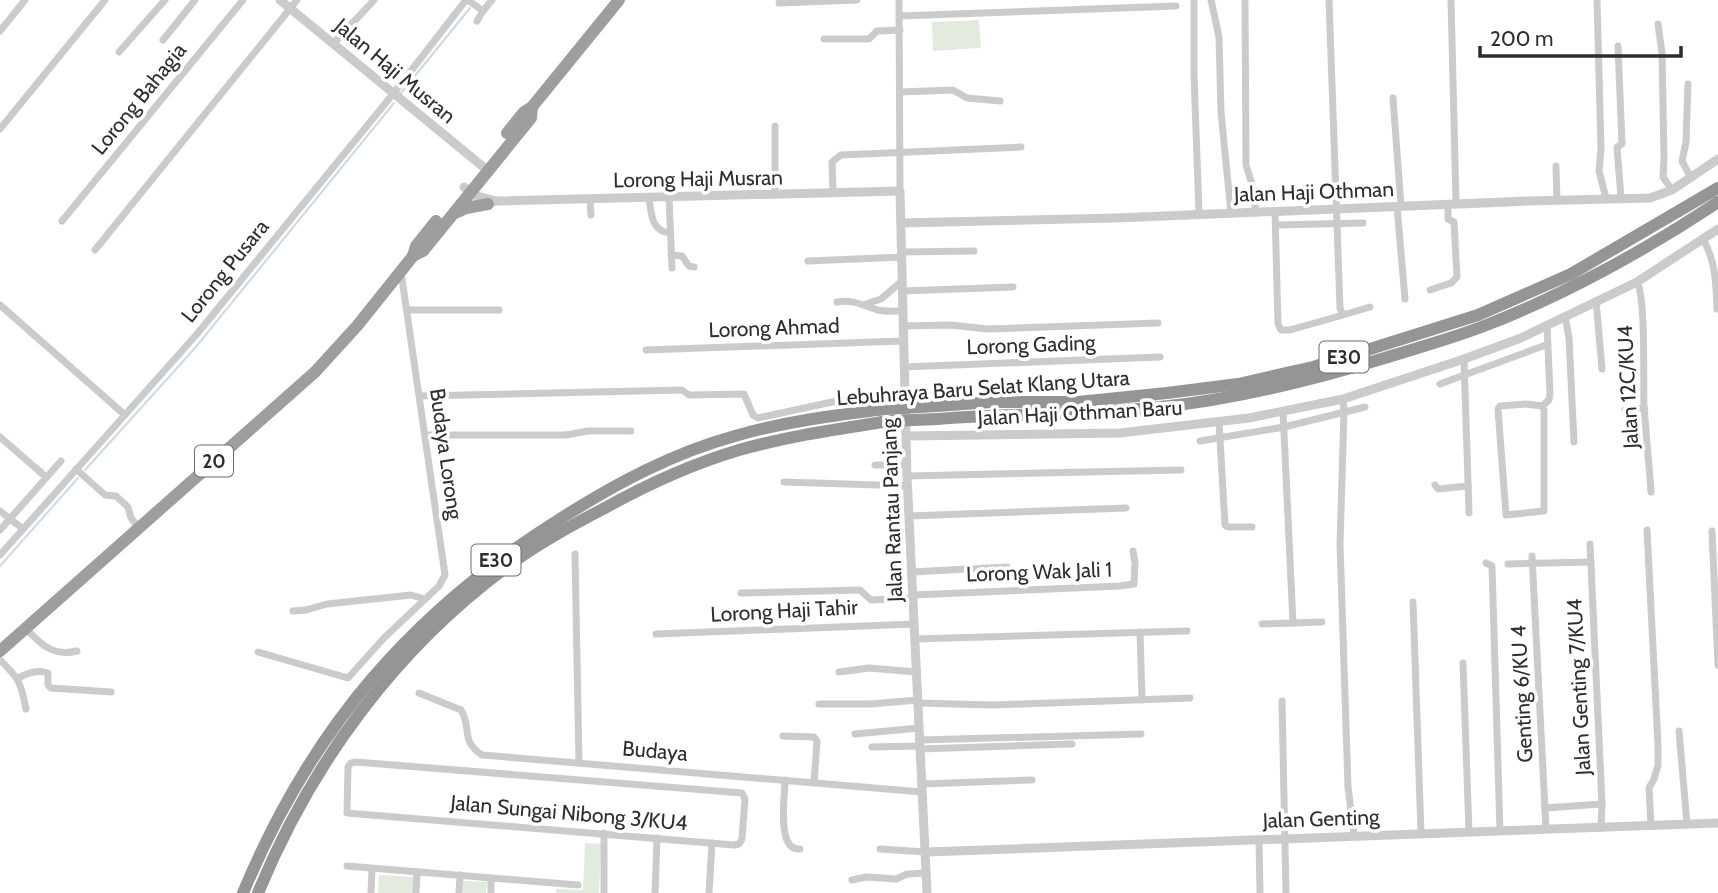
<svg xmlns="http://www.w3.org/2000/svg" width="1718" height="893" font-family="Cabin,sans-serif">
<rect width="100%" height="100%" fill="#fff"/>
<!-- green -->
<g fill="#e3eade">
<path d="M979,20L981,48L933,51L932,22Z"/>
<path d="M585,843L601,844L599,893H556V889L583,890Z"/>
<path d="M379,875L413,877V893H378Z"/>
<path d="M463,881L487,882L486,893H463Z"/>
</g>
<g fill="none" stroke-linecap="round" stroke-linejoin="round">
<!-- stream -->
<g stroke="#ccdae8" stroke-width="2">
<path d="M401,93L470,8"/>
<path d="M85,470L195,348L394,103"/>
<path d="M0,566L78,478"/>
</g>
<!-- minor -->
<g stroke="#cbcbcb" stroke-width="7">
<path d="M468,0L483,11L492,0"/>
<path d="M899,0L900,191"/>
<path d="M1194,0V74L1199,214"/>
<path d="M1211,0L1219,37L1221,112L1231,213"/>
<path d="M1245,0L1246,165L1253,188L1256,213"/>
<path d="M1329,0L1340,308L1343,315L1370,307"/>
<path d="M1451,0L1456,203"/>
<path d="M1597,0L1601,149L1599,171L1606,198"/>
<path d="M779,3L857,0"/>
<path d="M899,16L1176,6"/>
<path d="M477,21L483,11"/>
<path d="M1658,24L1662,53L1664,158L1663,177L1672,190"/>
<path d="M0,31L25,0"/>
<path d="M824,39H869L877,31L900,30"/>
<path d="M163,40L195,0"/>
<path d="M333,44L374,0"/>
<path d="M1618,46L1622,144L1617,147L1621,198"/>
<path d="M119,52L165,0"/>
<path d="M1688,84L1686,142L1682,161L1691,178"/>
<path d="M900,92L953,90L967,98L1000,101"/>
<path d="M1393,98L1401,206"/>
<path d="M775,126V195"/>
<path d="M0,129L105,0"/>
<path d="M1556,166L1557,200"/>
<path d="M833,193L832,162L841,155L1021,147"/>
<path d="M649,197C651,213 651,231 670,233"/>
<path d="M669,197L672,268"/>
<path d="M590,199L591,215"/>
<path d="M1397,206L1405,299"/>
<path d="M1275,211L1278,324L1281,330H1290L1343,315"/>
<path d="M62,221L243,0"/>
<path d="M1276,225L1363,223"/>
<path d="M1703,239C1716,262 1716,284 1717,309"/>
<path d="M95,250L297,0"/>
<path d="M901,252L974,251"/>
<path d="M671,255L682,256L689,266L694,267"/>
<path d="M808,261L902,257"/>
<path d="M1637,282C1646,297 1643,382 1644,405C1646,434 1649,463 1651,492"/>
<path d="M1430,290L1451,283L1457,277L1454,222L1448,219V204"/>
<path d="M902,291L1013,287"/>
<path d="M1596,301L1602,369"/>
<path d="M837,302C853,299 864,306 878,310C886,312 895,311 903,311"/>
<path d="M866,304L881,299L902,281"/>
<path d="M0,305L125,415"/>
<path d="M408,310H499"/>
<path d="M1565,316L1569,338L1574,442"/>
<path d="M903,326L950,325L988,329L1158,323"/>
<path d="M646,350L903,341"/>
<path d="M1464,359L1469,513"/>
<path d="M904,367L1160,357"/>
<path d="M1440,384L1546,345"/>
<path d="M420,396L682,390L689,395L744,394L753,415L758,418L832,402L905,392"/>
<path d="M1343,399L1344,411L1340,544L1348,787L1354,835"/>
<path d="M1526,404L1542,406L1544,410V511L1506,515L1498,409L1500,406Z"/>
<path d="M1542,406L1549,400L1550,394L1547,325"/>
<path d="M1625,410L1644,408"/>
<path d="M1283,412L1293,623L1322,622"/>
<path d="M1219,422L1225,525L1228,527H1252"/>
<path d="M426,435H566L588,431H631"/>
<path d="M0,437L46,477"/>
<path d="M1200,441L1284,427L1365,407"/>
<path d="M875,465H907"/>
<path d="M76,469L105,495L116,496L128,507L131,518L139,528"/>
<path d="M907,476L1181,470"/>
<path d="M784,482L908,486"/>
<path d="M1435,485L1438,489L1468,486"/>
<path d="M0,511L23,529"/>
<path d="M909,516L1126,508"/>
<path d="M0,530L61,461"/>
<path d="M1647,530L1658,745V765L1654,779L1649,788L1651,826"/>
<path d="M1712,531L1718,665"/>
<path d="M1590,544L1602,804L1601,828"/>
<path d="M575,554L579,763"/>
<path d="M0,555L197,334L393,94L466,0"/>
<path d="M1532,556L1546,829"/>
<path d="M1486,563L1492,566L1500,831"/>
<path d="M1508,564L1591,562"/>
<path d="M912,572L1007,567"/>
<path d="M741,593L860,590L871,600L913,598"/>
<path d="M913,595L1120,586L1134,584L1135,563L1133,551"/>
<path d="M1413,602L1421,833"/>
<path d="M293,611L306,610L327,604L411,595L424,599"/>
<path d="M1262,624L1293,623"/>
<path d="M26,629C41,644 53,657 77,651"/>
<path d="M1140,632L1142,700"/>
<path d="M656,634L914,624"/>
<path d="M915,639L1187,631"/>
<path d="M258,652L348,678L384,638L439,586L445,575L401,272"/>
<path d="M0,660C19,678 21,683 26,709"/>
<path d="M1463,663L1469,832"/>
<path d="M839,672L869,668L916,672"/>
<path d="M18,678C27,673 38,669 48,673V685L51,688L111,692"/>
<path d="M419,693L461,710C472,727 460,741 482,755L922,792"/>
<path d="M1282,701L1286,893"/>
<path d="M918,703L992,705L1190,698"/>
<path d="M819,704H871L918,700"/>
<path d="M1679,731L1687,824"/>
<path d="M855,734L919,728"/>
<path d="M783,736L814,737L817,741L814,782"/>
<path d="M920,740L1141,734"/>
<path d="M872,747L920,746"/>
<path d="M920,749L1072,744"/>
<path d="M356,762L742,793L745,799L742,839L739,844L734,845L347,813L348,767L351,763Z"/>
<path d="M785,780C785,796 776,851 800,849"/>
<path d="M922,784L1032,780"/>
<path d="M1545,808L1602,804"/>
<path d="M1259,839L1260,893"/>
<path d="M880,849L926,852"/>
<path d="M347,866L578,885"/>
<path d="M852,880L866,877L896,879L907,874L927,873"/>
<path d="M371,893L372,869"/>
<path d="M416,893L417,872"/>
<path d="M459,893L460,875"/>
<path d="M491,893V879"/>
<path d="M604,893V833"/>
<path d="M655,893L657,838"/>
<path d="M709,893L712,843"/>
</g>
<!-- tertiary -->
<g stroke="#cbcbcb" stroke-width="9">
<path d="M280,0L487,170"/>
<path d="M464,187L474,195L496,201"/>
<path d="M482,204L496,201L900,191L907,476L927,893"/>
<path d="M901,223L1116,218L1529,201L1650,198L1672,190L1718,159"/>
<path d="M907,436L1120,433L1249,418L1343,399L1464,359L1521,338L1637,282L1718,229"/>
<path d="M926,852L1718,823"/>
</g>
<!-- trunk -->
<g stroke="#9e9e9e" stroke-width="12">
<path d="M507,133L524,112L532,107L619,0"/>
<path d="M455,213L466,208L488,204"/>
<path d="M413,256L416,246L436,221"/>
<path d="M0,651L315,372L357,326L413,256L423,251L531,118L532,107"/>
</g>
<!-- motorway -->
<g stroke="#959595" stroke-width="12">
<path d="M937,406L991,402H1078L1167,393L1238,384L1313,367L1478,315L1571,274L1718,188"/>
<path d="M938,419C1012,413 1086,415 1160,407C1238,399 1313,380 1388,357C1420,347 1453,338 1484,326C1562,296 1648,249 1718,202"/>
<path d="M243,893C311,729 412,611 563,517C617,483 673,453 735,436C783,422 835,415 886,409"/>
<path d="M258,893C312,762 397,646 512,563C541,542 572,525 603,509C646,485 692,464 739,450C788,436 839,429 889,421"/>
</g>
<!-- motorway-bridge -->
<g stroke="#959595" stroke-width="12">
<path d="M886,409L937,406"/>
<path d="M889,421L938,419"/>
</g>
</g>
<g text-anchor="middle" stroke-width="7" stroke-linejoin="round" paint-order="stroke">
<!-- shield labels -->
<g fill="#fff" stroke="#6d6d6d" stroke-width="2">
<rect x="1319.5" y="341.5" width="49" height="31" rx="5"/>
<rect x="195" y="445.5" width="38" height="31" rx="5"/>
<rect x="471.5" y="544.5" width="49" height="31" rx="5"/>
</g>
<g font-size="19" font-weight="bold" fill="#2e2e2e">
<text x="1344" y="364">E30</text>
<text x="214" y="468">20</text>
<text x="496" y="567">E30</text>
</g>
<!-- street labels -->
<g font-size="21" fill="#2e2e2e" stroke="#fff">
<text transform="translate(395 71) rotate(40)" y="7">Jalan Haji Musran</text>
<text transform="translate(139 99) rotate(-51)" y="7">Lorong Bahagia</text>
<text transform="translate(698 179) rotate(-1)" y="7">Lorong Haji Musran</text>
<text transform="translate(1314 192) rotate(-2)" y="7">Jalan Haji Othman</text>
<text transform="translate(225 271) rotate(-51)" y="7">Lorong Pusara</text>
<text transform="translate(774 328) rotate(-2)" y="7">Lorong Ahmad</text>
<text transform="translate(1031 345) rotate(-2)" y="7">Lorong Gading</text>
<text transform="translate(1628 387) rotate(-93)" y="7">Jalan 12C/KU4</text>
<text transform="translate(983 388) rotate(-4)" y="7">Lebuhraya Baru Selat Klang Utara</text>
<text transform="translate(1080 413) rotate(-3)" y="7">Jalan Haji Othman Baru</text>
<text transform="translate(446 454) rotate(82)" y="7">Budaya Lorong</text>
<text transform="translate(892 510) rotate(-92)" y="7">Jalan Rantau Panjang</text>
<text transform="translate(1039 572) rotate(-2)" y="7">Lorong Wak Jali 1</text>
<text transform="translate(784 611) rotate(-3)" y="7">Lorong Haji Tahir</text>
<text transform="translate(1579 687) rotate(-93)" y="7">Jalan Genting 7/KU4</text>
<text transform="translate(1522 694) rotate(-93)" y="7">Genting 6/KU 4</text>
<text transform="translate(655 751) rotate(5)" y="7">Budaya</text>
<text transform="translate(569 813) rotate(5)" y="7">Jalan Sungai Nibong 3/KU4</text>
<text transform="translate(1321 819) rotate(-2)" y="7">Jalan Genting</text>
</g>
</g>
<!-- scale -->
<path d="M1480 46v10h201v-10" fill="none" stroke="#2e2e2e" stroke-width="3.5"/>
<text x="1490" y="46" font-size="21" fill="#2e2e2e" stroke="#ffffff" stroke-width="5" paint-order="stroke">200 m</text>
</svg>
